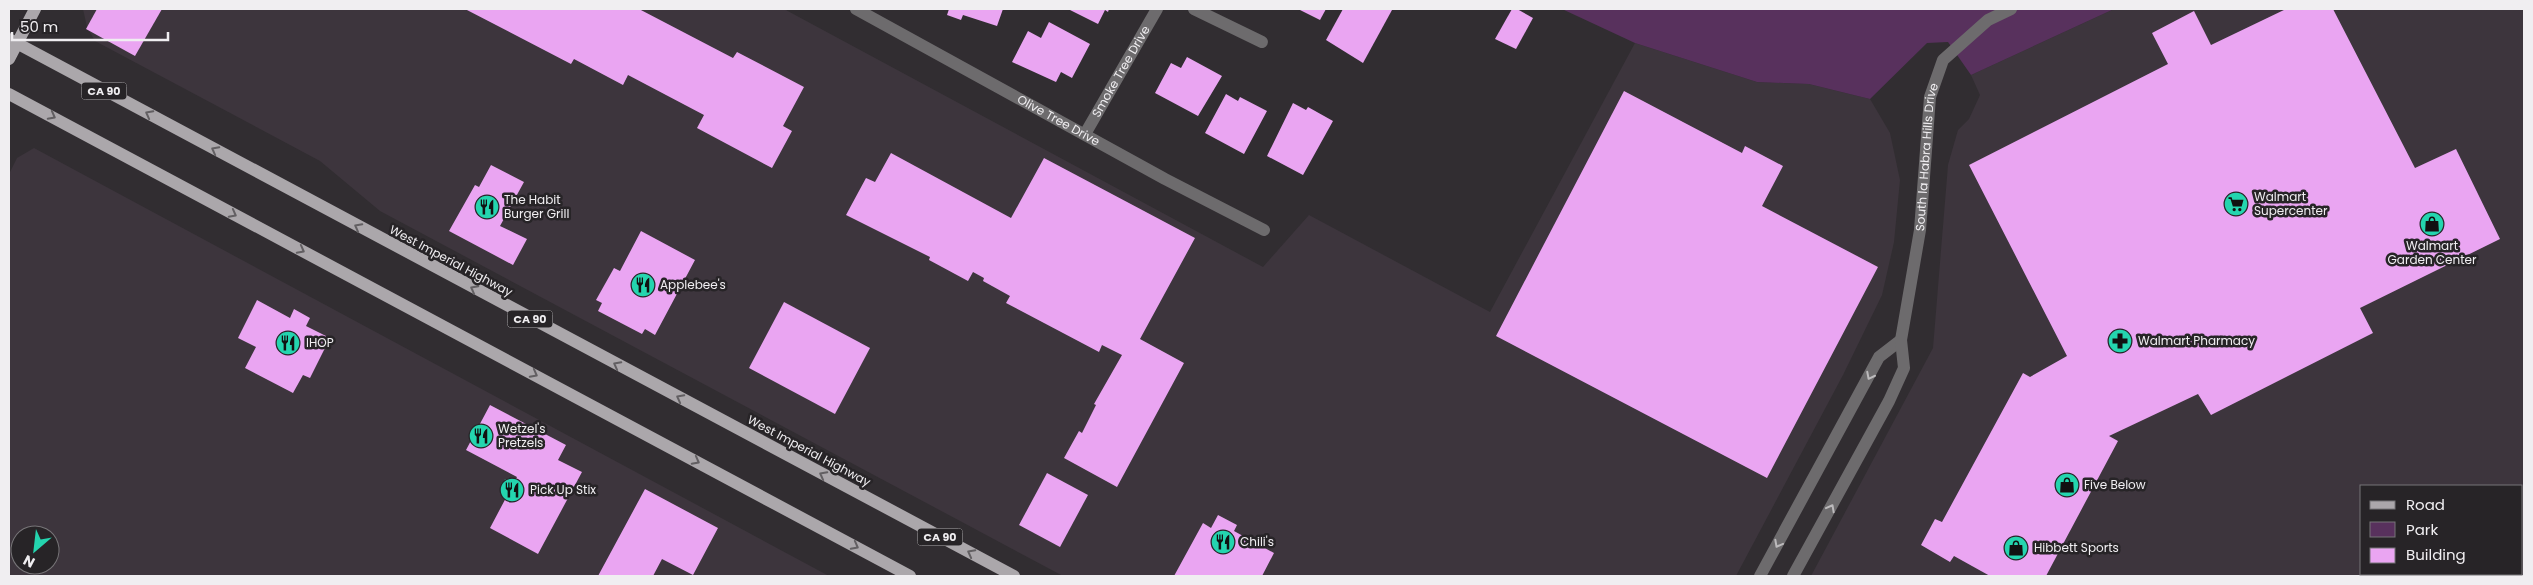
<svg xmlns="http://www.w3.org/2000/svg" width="2533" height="585" font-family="Poppins,sans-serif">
<rect width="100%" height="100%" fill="#312d31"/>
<!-- built -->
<g fill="#3d353d" fill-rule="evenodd">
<path d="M83,9H784L1263,267L1309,215L1490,312L1635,43L1757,82L1809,84L1870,99L1890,133L1900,180L1894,242L1882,295L1843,375L1736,576H1063L380,211L320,161L95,41L87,27Z"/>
<path d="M2114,9H2524V576H1811L1933,348L1948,165L1958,130L1969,119L1980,95L1971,75ZM2362,486H2522V574H2362Z"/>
<path d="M34,148L829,576H9V174L17,158ZM20,535H50V565H20Z"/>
</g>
<!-- green -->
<path fill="#58315d" d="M1562,9H2114L1971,75L1948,42L1927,43L1870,99L1809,84L1757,82L1635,43Z"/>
<!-- building -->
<g fill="#eaa5f2">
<path d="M97,9H162L135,56L86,29Z"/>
<path d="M465,9H639L733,58L737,52L804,87L783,126L792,131L772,168L697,128L704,115L628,75L623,85L574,59L571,64Z"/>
<path d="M949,9H1003L997,26L963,15L961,20L947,15Z"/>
<path d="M1068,9H1109L1108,12L1105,10L1098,24Z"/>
<path d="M1298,9H1326L1320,20Z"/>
<path d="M1343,9L1392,10L1363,63L1326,40Z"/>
<path d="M1512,9H1517L1533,18L1516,49L1495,39Z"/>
<path d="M2286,9H2333L2415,168L2456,149L2500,239L2360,308L2373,333L2211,415L2198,394L2109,436L2118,441L2046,576H1990L1954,556L1950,562L1921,545L1935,519L1942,522L2023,373L2030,377L2067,356L1969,165L2168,64L2152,33L2194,11L2211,45Z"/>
<path d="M1049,22L1090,44L1072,78L1061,72L1056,82L1012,62L1028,31L1041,38Z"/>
<path d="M1187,57L1222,76L1198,116L1155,93L1171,63L1181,68Z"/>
<path d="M1624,91L1742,153L1745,146L1783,166L1762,206L1878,267L1767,478L1496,336Z"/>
<path d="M1226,94L1238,101L1240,97L1267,111L1244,154L1205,133Z"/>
<path d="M1293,103L1306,110L1308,107L1333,121L1303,175L1267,156Z"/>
<path d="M891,153L1011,218L1044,158L1195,238L1140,339L1184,363L1117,487L1064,458L1079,431L1082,433L1096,405L1094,404L1122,355L1102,345L1099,352L1006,303L1010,296L983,281L984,278L973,272L968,281L929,260L930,257L846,215L866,178L875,182Z"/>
<path d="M491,165L524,182L500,226L527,239L513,265L449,231L475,185L479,187Z"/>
<path d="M641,231L695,260L655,335L645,329L642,334L598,311L602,303L596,300L614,268L620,271Z"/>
<path d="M257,300L290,318L294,309L310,318L306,326L330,338L310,378L303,375L293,393L245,368L256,347L238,338Z"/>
<path d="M784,302L870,348L835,414L749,368Z"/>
<path d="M490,405L566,445L558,460L582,472L538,554L490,528L517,477L466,450Z"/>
<path d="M1047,473L1088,495L1060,547L1019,525Z"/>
<path d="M645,489L718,528L693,575L662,559L653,576H598Z"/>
<path d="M1218,515L1237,525L1234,531L1274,553L1262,576H1174L1203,523L1211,528Z"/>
</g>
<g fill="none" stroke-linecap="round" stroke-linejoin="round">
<!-- minor -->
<g stroke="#6d6b6d" stroke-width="12">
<path id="s1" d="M856,9L1165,179L1264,230"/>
<path d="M1194,9L1262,42"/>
<path id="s2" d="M1085,134L1157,9"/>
<path d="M1760,576L1879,357L1901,340"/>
<path id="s3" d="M1793,576L1889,401L1904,368L1901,340L1920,230L1930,97L1943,60L1988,20L2011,9"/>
</g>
<!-- major -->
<g stroke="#aba7ab" stroke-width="12">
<path d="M9,39L1014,576"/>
<path d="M9,59L35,9"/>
<path d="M9,94L910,576"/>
</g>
</g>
<!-- one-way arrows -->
<defs><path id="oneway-chevron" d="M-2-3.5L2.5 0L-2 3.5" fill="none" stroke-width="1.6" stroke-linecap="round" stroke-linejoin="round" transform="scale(1.25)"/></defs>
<g stroke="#625f62">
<use href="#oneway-chevron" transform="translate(149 114) rotate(-152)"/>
<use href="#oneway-chevron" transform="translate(52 116) rotate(28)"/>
<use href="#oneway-chevron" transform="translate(215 150) rotate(-152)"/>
<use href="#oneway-chevron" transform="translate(233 214) rotate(28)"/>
<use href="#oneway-chevron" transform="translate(358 227) rotate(-152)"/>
<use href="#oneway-chevron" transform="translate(301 250) rotate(28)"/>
<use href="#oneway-chevron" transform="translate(474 289) rotate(-152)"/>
<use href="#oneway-chevron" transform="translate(617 365) rotate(-152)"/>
<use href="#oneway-chevron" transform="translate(534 374) rotate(28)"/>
<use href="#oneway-chevron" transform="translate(680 398) rotate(-152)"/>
<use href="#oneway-chevron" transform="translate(696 461) rotate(28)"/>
<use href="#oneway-chevron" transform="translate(823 475) rotate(-152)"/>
<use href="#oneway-chevron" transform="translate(855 546) rotate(28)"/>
<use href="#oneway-chevron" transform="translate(971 553) rotate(-152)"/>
</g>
<g stroke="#bcbabc">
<use href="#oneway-chevron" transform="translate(1870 376) rotate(117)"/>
<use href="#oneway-chevron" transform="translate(1831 508) rotate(-62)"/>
<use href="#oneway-chevron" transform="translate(1778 544) rotate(118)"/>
</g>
<!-- icons -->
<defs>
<g id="supermarket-disc" transform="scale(1.25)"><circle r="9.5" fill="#24d5af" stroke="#272427"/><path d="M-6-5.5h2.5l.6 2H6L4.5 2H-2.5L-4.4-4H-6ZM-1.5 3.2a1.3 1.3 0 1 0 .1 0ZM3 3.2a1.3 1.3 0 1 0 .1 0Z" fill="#111"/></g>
<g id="restaurant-disc" transform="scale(1.25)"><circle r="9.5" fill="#24d5af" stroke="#272427"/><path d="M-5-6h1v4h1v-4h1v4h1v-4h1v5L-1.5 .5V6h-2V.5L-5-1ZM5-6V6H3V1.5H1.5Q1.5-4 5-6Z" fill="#111"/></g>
<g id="shop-disc" transform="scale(1.25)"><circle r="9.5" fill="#24d5af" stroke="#272427"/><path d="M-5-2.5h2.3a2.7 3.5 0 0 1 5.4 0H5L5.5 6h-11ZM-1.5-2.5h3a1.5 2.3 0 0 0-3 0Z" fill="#111"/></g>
<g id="pharmacy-disc" transform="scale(1.25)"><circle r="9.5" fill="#24d5af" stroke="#272427"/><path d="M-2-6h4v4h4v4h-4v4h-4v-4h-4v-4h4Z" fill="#111"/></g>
</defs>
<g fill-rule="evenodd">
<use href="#supermarket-disc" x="2236" y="204"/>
<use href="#restaurant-disc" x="487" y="207"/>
<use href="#shop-disc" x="2432" y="224"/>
<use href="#restaurant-disc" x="643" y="285"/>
<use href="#pharmacy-disc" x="2120" y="341"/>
<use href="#restaurant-disc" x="288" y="343"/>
<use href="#restaurant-disc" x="481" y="436"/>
<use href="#shop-disc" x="2067" y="485"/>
<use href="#restaurant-disc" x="512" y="490"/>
<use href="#restaurant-disc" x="1223" y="542"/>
<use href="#shop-disc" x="2016" y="548"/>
</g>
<g text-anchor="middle" stroke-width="5" stroke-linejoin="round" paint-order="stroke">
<!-- shield labels -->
<g fill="#272427" stroke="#b4b1b4" stroke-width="1">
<rect x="81.5" y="82.5" width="45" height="17" rx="4"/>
<rect x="507.5" y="310.5" width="45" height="17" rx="4"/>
<rect x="917.5" y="528.5" width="45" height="17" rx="4"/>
</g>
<g font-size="11" font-weight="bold" fill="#f0eef1">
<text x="104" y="95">CA 90</text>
<text x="530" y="323">CA 90</text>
<text x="940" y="541">CA 90</text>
</g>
<!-- street labels -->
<g font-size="12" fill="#f0eef1" stroke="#272427">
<text dy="4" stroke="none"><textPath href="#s2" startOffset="72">Smoke Tree Drive</textPath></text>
<text dy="4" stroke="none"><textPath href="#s1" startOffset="231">Olive Tree Drive</textPath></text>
<text dy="4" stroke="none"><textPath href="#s3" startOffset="449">South la Habra Hills Drive</textPath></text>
<text transform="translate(451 261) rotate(28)" y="4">West Imperial Highway</text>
<text transform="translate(809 451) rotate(28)" y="4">West Imperial Highway</text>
</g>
<!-- poi labels -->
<g font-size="12" fill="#f0eef1" stroke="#272427" text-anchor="start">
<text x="2254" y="201">Walmart<tspan x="2254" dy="14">Supercenter</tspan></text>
<text x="504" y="204">The Habit<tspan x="504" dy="14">Burger Grill</tspan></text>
<text x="2432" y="250" text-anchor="middle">Walmart<tspan x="2432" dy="14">Garden Center</tspan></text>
<text x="660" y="289">Applebee's</text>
<text x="2138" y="345">Walmart Pharmacy</text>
<text x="306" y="347">IHOP</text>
<text x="498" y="433">Wetzel's<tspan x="498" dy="14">Pretzels</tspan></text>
<text x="2084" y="489">Five Below</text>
<text x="530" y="494">Pick Up Stix</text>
<text x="1240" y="546">Chili's</text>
<text x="2034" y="552">Hibbett Sports</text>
</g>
</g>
<!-- border -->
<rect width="2533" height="585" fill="none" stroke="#f0eef1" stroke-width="20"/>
<!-- legend -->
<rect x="2360" y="485" width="162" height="90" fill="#272427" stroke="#777578"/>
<rect x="2370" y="501" width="25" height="8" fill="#aba7ab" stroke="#777578"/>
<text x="2406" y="510" font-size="15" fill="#f0eef1">Road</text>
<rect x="2370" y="522" width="25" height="15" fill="#58315d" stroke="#777578"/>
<text x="2406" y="535" font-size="15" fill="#f0eef1">Park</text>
<rect x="2370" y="548" width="25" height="15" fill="#eaa5f2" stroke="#777578"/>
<text x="2406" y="560" font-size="15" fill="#f0eef1">Building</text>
<!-- north arrow -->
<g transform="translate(35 550) rotate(208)"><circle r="24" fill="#272427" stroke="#777578"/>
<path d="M0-4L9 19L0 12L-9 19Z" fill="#24d5af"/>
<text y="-8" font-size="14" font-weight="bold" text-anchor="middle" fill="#f0eef1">N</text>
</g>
<!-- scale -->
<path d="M12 32v8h156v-8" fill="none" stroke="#f0eef1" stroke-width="2.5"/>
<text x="20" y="32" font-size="15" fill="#f0eef1" stroke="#272427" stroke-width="4" paint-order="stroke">50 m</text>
</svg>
